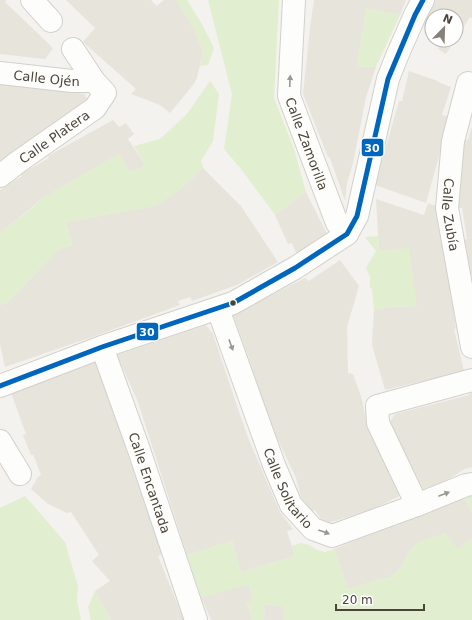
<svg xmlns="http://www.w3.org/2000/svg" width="472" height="620" viewBox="0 0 472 620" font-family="'DejaVu Sans',sans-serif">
  <rect width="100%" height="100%" fill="#f4f2ee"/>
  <g fill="#e7e4dc">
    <polygon points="0,0 7,0 5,1 6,3 53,48 45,59 0,54"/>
    <polygon points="66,0 151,0 157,6 164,0 176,0 195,31 203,52 197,78 193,85 170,113 160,105 131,94 136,89 83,42 95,28"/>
    <polygon points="314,0 406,0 400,15 366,9 357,66 376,67 366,97 353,163 347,183 345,201 330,158 328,157 303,94 310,28"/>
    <polygon points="436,0 472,0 472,18 470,17 456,39 456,16 432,16 432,32 422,24"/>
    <polygon points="443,40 455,40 446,54 438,49"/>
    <polygon points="409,71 438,81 438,82 451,87 442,115 450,117 426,203 375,185 399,101 402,101"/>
    <polygon points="0,84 86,94 85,96 89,101 0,167"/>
    <polygon points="113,120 119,127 126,123 134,134 128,139 146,166 130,172 119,154 36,202 37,203 0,233 0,190 22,176 21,174 49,158 48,156"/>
    <polygon points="472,127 472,275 469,275 463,240 467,239 462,208 456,208 460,139 468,140"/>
    <polygon points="203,168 241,206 278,262 237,285 192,301 190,297 178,301 180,305 95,336 5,367 0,344 0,305 7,303 59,249 72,245 66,222 105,215 178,191"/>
    <polygon points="306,192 328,236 296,253 292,243 288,244 275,215"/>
    <polygon points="376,199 424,215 428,203 438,207 442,242 444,242 456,328 454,329 464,371 385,390 372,345 374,310 391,307 417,306 391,250 379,251"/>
    <polygon points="340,260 359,286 347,327 348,373 353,374 361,396 366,419 384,451 400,492 398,497 370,510 325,524 321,519 315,510 310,513 304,500 302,501 296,478 270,423 250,361 233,315 305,278 309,281"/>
    <polygon points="206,325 213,334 238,409 249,440 280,512 293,529 287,531 295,556 247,570 247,572 241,573 232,541 187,555 138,402 117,355"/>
    <polygon points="95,362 110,401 126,447 125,447 162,554 158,556 179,608 185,620 111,620 95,591 110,581 92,561 99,555 71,512 67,513 48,504 31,489 38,477 41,475 35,459 33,455 31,455 23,435 26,434 11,393 56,376"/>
    <polygon points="472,393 472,467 465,469 425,493 390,422 395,414 469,395 469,394"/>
    <polygon points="462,495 472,512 472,538 458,549 411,548 403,564 395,573 389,577 348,589 334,549 364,537 408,521 435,509"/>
    <polygon points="249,584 252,602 247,603 252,620 211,620 201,597"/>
    <polygon points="265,604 282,606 284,620 264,620"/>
  </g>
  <g fill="#e1eecf">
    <polygon points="175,0 187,0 203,26 214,48 208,65 200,66 203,52 195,31"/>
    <polygon points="208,0 279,0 274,98 294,149 306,192 275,215 241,169 224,149 232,94"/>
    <polygon points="366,8 400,15 376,67 357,66"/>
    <polygon points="210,81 219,94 213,141 201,161 203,168 178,191 156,206 66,222 72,245 59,249 7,303 0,305 0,233 37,204 36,202 119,154 130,172 146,166 134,146 160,139 187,114"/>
    <polygon points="378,236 379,251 409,248 417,306 391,307 374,310 372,288 370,288 370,277 366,268 376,251 365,237"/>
    <polygon points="462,495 472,496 472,512"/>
    <polygon points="25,496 65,542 78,586 77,601 81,620 0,620 0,508"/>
    <polygon points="445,533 458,549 472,538 472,620 284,620 282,606 265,604 264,620 252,620 247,603 252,602 249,585 201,597 187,555 232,541 241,573 247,572 247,570 295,556 292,546 301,543 309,545 317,550 325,552 334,549 348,589 389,577 395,573 403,564 411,548 418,542"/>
    <polygon points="95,591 111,620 91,620 88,607"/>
  </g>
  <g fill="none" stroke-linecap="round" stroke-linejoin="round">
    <defs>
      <g id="minor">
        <polyline points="32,0 51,21"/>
        <path id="s1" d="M294,0L289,96L337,223L347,234"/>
        <path id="s2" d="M0,73L72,81H94"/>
        <path id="s3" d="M468,83L453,141L447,208L472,347"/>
        <path id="s4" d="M0,176L18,162L95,108L105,93L94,81L73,49"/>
        <path id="s5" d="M218,309L274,465L291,505L313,529L332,536L417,505L466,485L472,484"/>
        <path id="s6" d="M102,347L139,450L196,620"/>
        <polyline points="0,386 102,347 233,303 295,268 347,234 357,216 388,79 397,56 415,15 423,0"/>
        <polyline points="0,441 20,474"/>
        <polyline points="417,505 378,423 377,406 472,380"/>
      </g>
    </defs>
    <use href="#minor" stroke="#d2d0cb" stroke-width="24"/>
    <use href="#minor" stroke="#fdfdfc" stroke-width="22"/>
    <defs>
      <polyline id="bus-1" points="0,386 102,347 233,303 295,268 347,234 357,216 388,79 415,15 423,0"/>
    </defs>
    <use href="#bus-1" stroke="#fff" stroke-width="8"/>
    <use href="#bus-1" stroke="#0065bd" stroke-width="5"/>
  </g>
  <defs><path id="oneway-solid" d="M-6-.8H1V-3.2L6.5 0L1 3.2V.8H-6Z"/></defs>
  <g fill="#9b9791">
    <use href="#oneway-solid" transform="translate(290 81) rotate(-87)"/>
    <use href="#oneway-solid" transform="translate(231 345) rotate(70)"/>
    <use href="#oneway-solid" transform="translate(444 494) rotate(-21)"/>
    <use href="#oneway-solid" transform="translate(324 532) rotate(20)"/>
  </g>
  <circle fill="#4b4439" stroke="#fff" stroke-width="1.5" cx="233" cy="303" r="3.5"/>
  <g text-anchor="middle" stroke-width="3" stroke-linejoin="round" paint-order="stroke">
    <g font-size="13" fill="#4b4439" stroke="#fff">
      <text dy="5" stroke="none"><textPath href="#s2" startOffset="47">Calle Ojén</textPath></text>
      <text dy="5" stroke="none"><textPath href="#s4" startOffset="67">Calle Platera</textPath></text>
      <text dy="5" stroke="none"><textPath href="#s1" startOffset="147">Calle Zamorilla</textPath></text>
      <text dy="5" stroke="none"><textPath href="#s3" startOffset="134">Calle Zubía</textPath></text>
      <text dy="5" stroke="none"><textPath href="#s6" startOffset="144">Calle Encantada</textPath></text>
      <text dy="5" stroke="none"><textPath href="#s5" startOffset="193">Calle Solitario</textPath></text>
    </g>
  </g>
  <g stroke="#fff" stroke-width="1.5">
    <rect x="361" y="138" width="23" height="19" rx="4" fill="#0065bd"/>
    <rect x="136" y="322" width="23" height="19" rx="4" fill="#0065bd"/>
  </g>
  <g font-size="11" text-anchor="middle" font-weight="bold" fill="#fff">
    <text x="372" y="152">30</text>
    <text x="147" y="336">30</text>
  </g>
  <g transform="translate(444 28) rotate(23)"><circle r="19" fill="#ffffff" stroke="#b7b4b0"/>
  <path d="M0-3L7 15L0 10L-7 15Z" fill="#868178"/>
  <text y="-6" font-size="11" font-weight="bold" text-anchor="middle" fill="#4b4439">N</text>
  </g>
  <path d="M336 604v6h88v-6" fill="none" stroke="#4b4439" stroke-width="2"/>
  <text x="342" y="604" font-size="12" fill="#4b4439" stroke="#ffffff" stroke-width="3" paint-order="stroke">20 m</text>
</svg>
